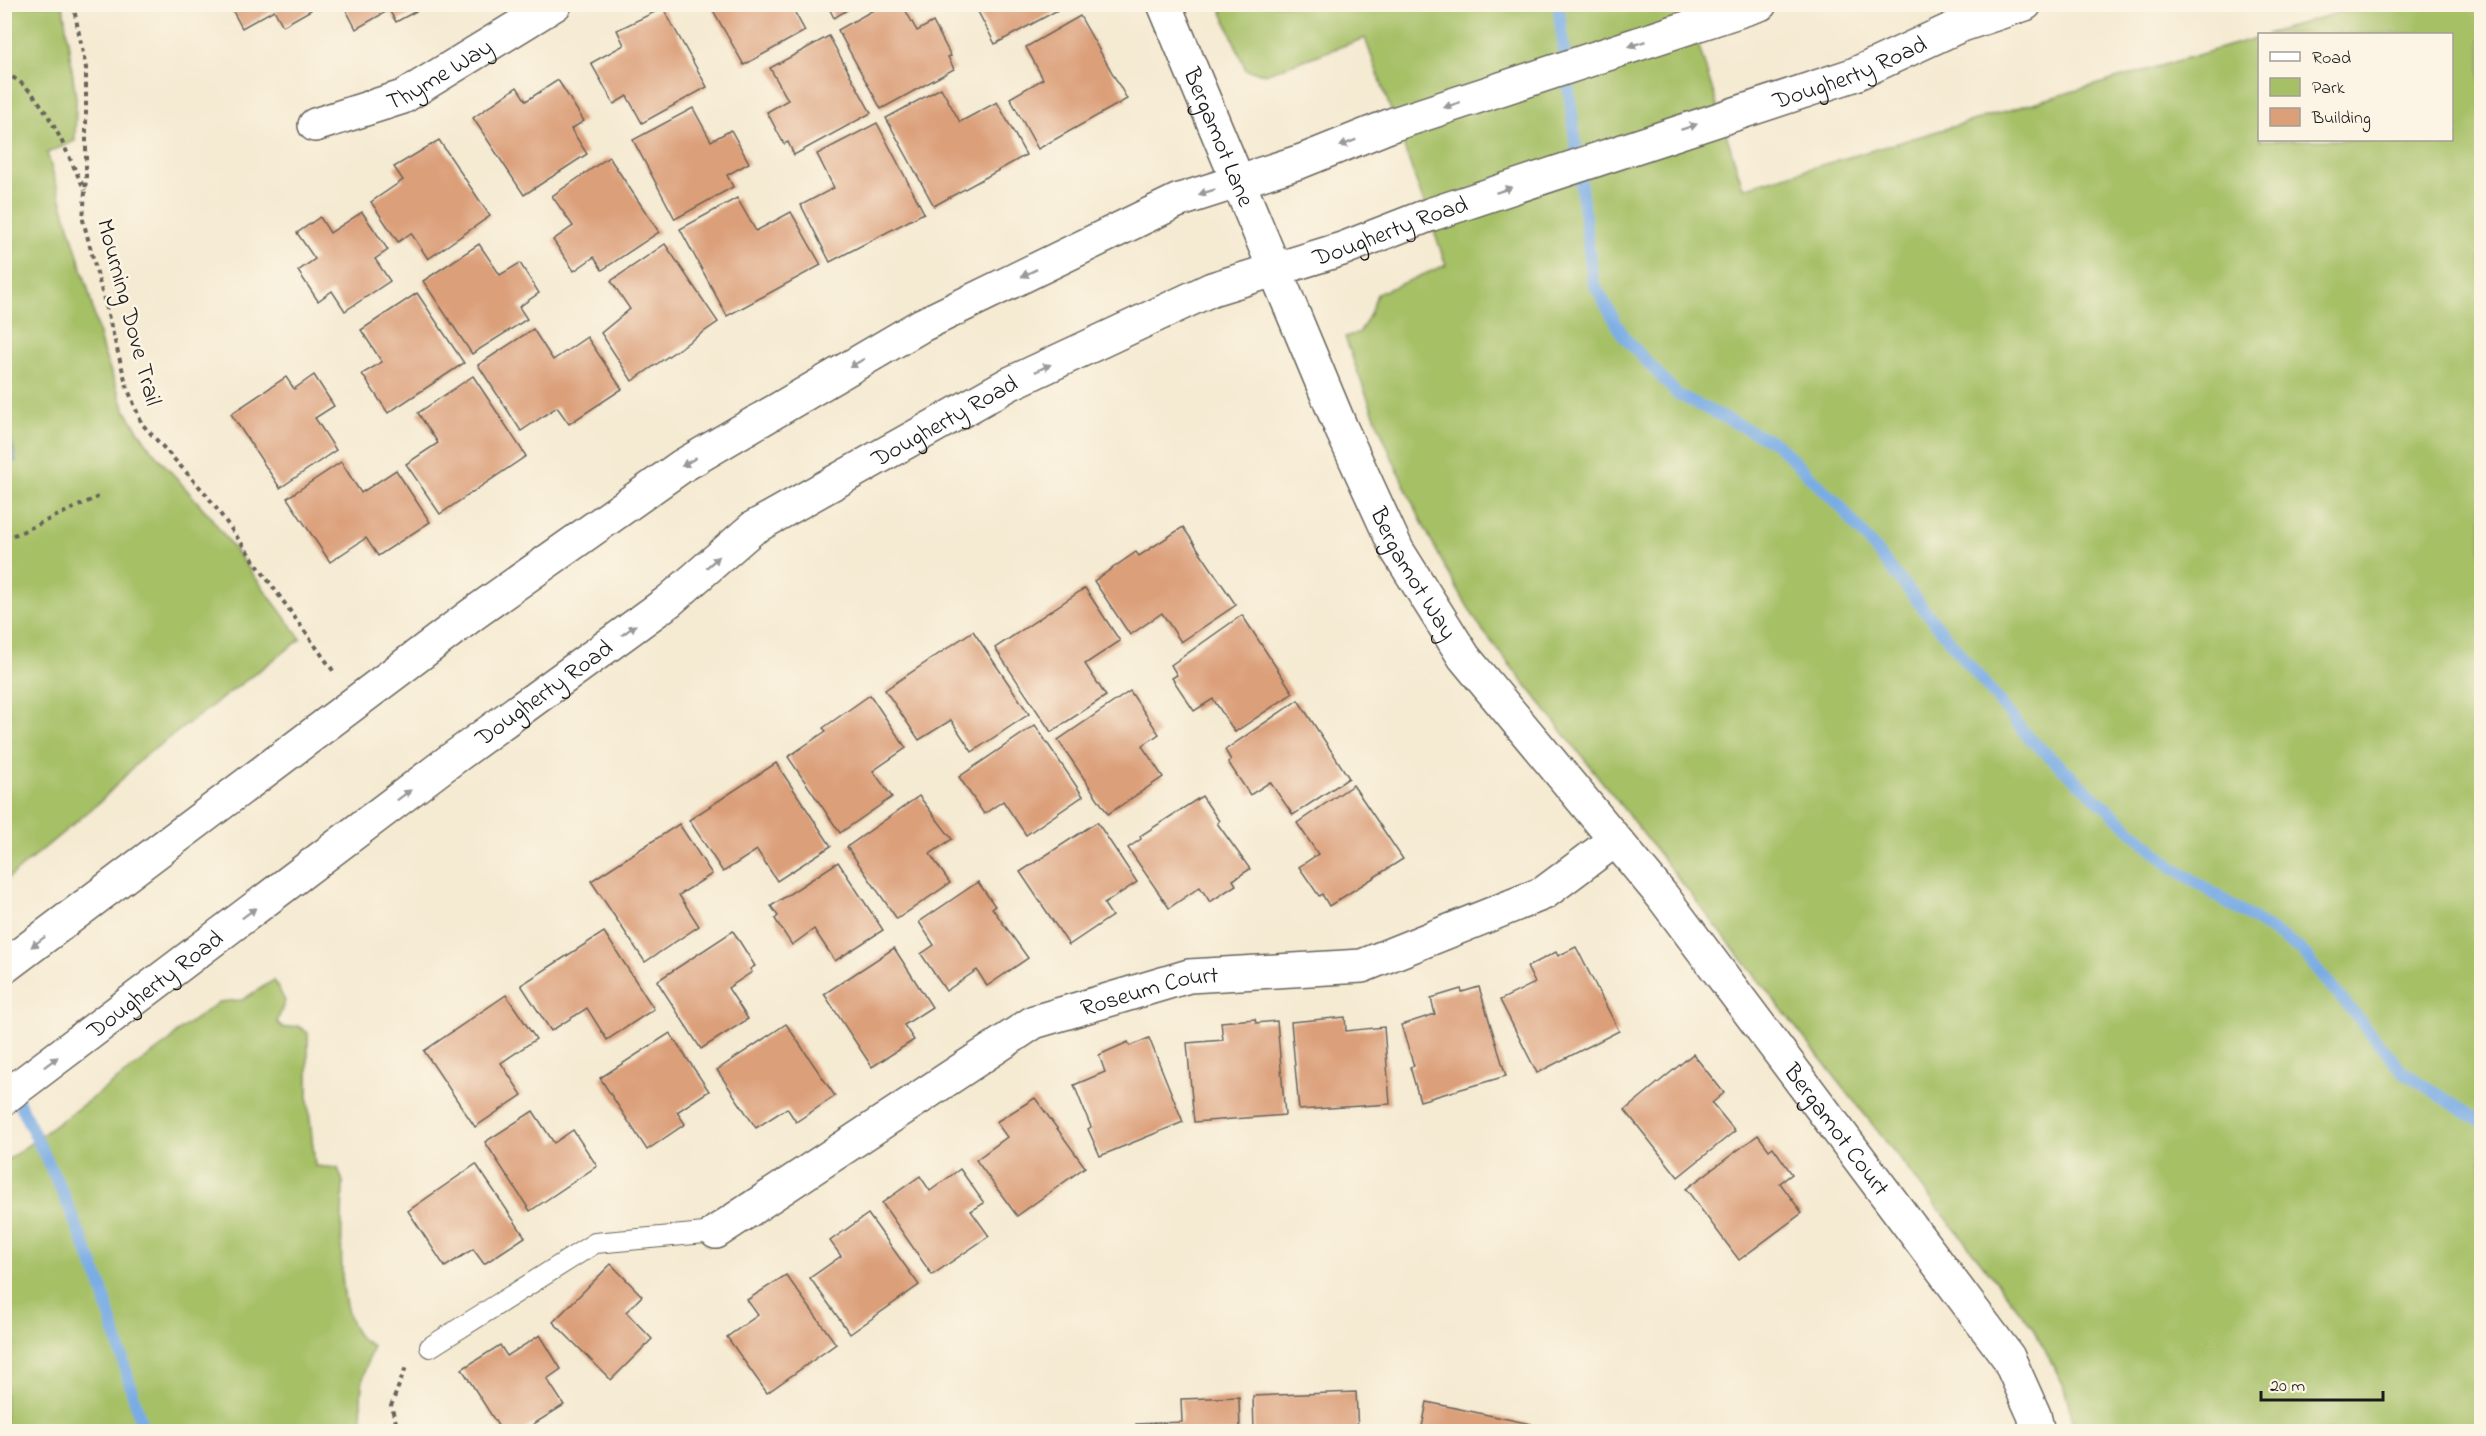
<svg xmlns="http://www.w3.org/2000/svg" width="2486" height="1436" viewBox="0 0 2486 1436" font-family="'Indie Flower',sans-serif">
  <rect width="100%" height="100%" fill="#fcf5e5"/>
  <filter id="ink" filterUnits="userSpaceOnUse"><feTurbulence type="fractalNoise" baseFrequency=".0167" numOctaves="2"/><feDisplacementMap in="SourceGraphic" scale="12" xChannelSelector="R" yChannelSelector="G"/><feConvolveMatrix kernelMatrix="1 2 1 2 8 2 1 2 1" color-interpolation-filters="sRGB"/></filter>
  <filter id="wash" filterUnits="userSpaceOnUse"><feTurbulence type="fractalNoise" baseFrequency=".008" numOctaves="4" result="noise"/><feDisplacementMap in="SourceGraphic" scale="24" xChannelSelector="R" yChannelSelector="G"/><feGaussianBlur stdDeviation="1.35" result="paint"/><feColorMatrix in="noise" values="0 0 0 0 0 0 0 0 0 0 0 0 0 0 0 0 0 1.4 0 .05"/><feComposite in="paint" operator="in"/></filter>
  <g filter="url(#wash)">
    <rect width="100%" height="100%" fill="#f5ead2"/>
    <g fill="#a6c066" stroke="#616e41" stroke-width="1.5">
      <polygon points="5,5 63,5 76,98 75,141 47,153 88,289 103,351 125,410 149,447 209,515 301,639 141,759 101,801 5,881"/>
      <path d="M1219,5H1686L1743,188L2259,37L2260,140H2452V34H2266L2364,5H2481V1431H2076L2063,1384L2033,1328L1480,627C1423,536 1380,437 1345,337L1360,332L1370,314L1377,294L1446,265L1365,38L1265,74L1246,70Z"/>
      <path d="M274,980L285,1001L277,1022L284,1028L298,1026L308,1033V1100L315,1166L338,1168L343,1182C343,1224 334,1301 358,1335C361,1340 368,1343 373,1346C361,1377 358,1399 364,1431H5V1162L171,1040L177,1032L219,1002L242,1000Z"/>
    </g>
    <polygon fill="#79ace5" stroke="#4a6480" stroke-width="1.5" points="4,389 5,412 16,461 7,464 4,462"/>
    <g fill="none" stroke-linecap="round" stroke-linejoin="round">
      <g stroke="#79ace5" stroke-width="12">
        <polyline points="1558,4 1593,282 1624,337 1677,394 1777,444 1840,506 2028,737 2171,866 2300,949 2402,1071 2482,1123"/>
        <polyline points="4,1072 62,1191 100,1282 144,1432"/>
      </g>
    </g>
    <g id="blocks">
      <g fill="#db9f79">
        <polygon points="229,4 308,4 311,10 283,26 274,10 242,28"/>
        <polygon points="343,4 429,4 396,22 389,10 356,29"/>
        <polygon points="827,4 857,4 834,18"/>
        <polygon points="884,4 902,4 917,31 933,22 951,56 948,57 954,69 881,109 838,30"/>
        <polygon points="974,4 1069,4 995,44"/>
        <polygon points="710,5 796,5 792,7 805,31 744,65"/>
        <polygon points="663,8 707,87 642,123 627,96 614,104 591,63 624,45 617,30"/>
        <polygon points="1080,16 1127,99 1038,149 1010,98 1043,79 1026,47"/>
        <polygon points="829,36 871,113 794,155 788,142 784,144 767,112 788,100 770,68"/>
        <polygon points="558,80 584,121 571,129 587,154 524,195 473,118 517,87 526,101"/>
        <polygon points="941,88 960,122 997,102 1026,155 934,206 886,118"/>
        <polygon points="693,108 711,141 731,130 749,163 727,175 733,187 675,219 633,140"/>
        <polygon points="877,123 924,213 830,262 801,205 834,188 817,154"/>
        <polygon points="439,140 490,216 428,259 411,233 398,242 371,202 403,180 394,167"/>
        <polygon points="609,157 659,232 602,270 594,257 574,271 553,240 573,226 552,196"/>
        <polygon points="737,198 756,231 791,212 821,265 727,316 680,229"/>
        <polygon points="362,212 388,250 375,259 390,281 345,311 332,291 318,301 298,271 315,259 297,233 320,217 330,233"/>
        <polygon points="479,244 500,275 520,263 539,293 519,307 527,319 472,354 423,281"/>
        <polygon points="665,244 718,322 632,381 601,333 630,309 611,281"/>
        <polygon points="417,293 464,363 388,413 362,374 382,362 361,330"/>
        <polygon points="533,329 553,360 587,337 622,389 569,424 557,407 521,431 478,365"/>
        <polygon points="314,375 334,406 315,418 336,450 280,488 231,414 286,377 294,389"/>
        <polygon points="473,376 526,456 440,514 406,464 438,443 418,413"/>
        <polygon points="341,462 361,493 396,470 430,522 378,556 366,538 330,562 287,498"/>
        <polygon points="1183,527 1236,605 1181,642 1162,613 1130,635 1094,581 1136,552 1139,556"/>
        <polygon points="1085,588 1120,641 1085,664 1106,696 1051,732 995,648"/>
        <polygon points="1242,615 1293,693 1235,732 1213,699 1194,711 1172,678 1177,675 1171,665"/>
        <polygon points="973,631 1029,714 972,752 951,720 919,740 885,690"/>
        <polygon points="1130,691 1159,734 1142,746 1163,777 1108,814 1058,740"/>
        <polygon points="870,695 906,748 873,771 892,797 840,833 788,757 826,731 823,728"/>
        <polygon points="1298,700 1349,778 1293,815 1270,782 1250,795 1228,762 1231,760 1225,750"/>
        <polygon points="1035,725 1083,796 1026,835 1003,801 984,814 959,777"/>
        <polygon points="776,763 831,846 777,881 757,850 723,872 689,820"/>
        <polygon points="1353,785 1403,859 1329,906 1322,894 1319,896 1299,867 1318,854 1297,823"/>
        <polygon points="919,796 952,839 930,854 950,883 897,919 847,847"/>
        <polygon points="1202,796 1219,821 1217,823 1250,869 1233,880 1236,885 1210,902 1200,887 1169,908 1128,848 1141,839 1140,836"/>
        <polygon points="1097,822 1137,882 1104,904 1112,916 1069,945 1020,872"/>
        <polygon points="679,824 712,874 679,895 699,926 645,962 591,881"/>
        <polygon points="838,862 883,930 835,961 814,929 792,945 775,919 778,916 771,906"/>
        <polygon points="978,882 995,906 992,908 1028,958 987,986 977,970 946,991 921,954 934,945 919,922"/>
        <polygon points="733,931 755,966 750,969 752,972 728,988 748,1019 701,1049 657,981"/>
        <polygon points="604,932 654,1009 607,1040 587,1008 551,1031 521,985"/>
        <polygon points="1576,947 1619,1031 1537,1073 1500,1000 1535,983 1527,967 1556,952 1558,956"/>
        <polygon points="894,948 932,1007 904,1025 914,1040 872,1067 824,994"/>
        <polygon points="1479,987 1506,1076 1420,1101 1410,1067 1414,1066 1401,1025 1435,1014 1431,998 1461,989 1462,992"/>
        <polygon points="506,995 536,1039 501,1063 522,1095 475,1127 424,1051"/>
        <polygon points="1345,1017 1346,1031 1384,1027 1390,1104 1299,1110 1291,1022"/>
        <polygon points="1255,1019 1256,1023 1277,1021 1285,1115 1194,1122 1187,1043 1223,1040 1221,1022"/>
        <polygon points="786,1024 835,1096 796,1122 787,1108 756,1128 717,1070"/>
        <polygon points="670,1033 709,1091 677,1112 685,1124 647,1150 600,1078"/>
        <polygon points="1149,1038 1183,1122 1100,1156 1088,1129 1091,1127 1074,1085 1105,1072 1099,1055 1128,1042 1130,1046"/>
        <polygon points="1693,1054 1724,1093 1712,1103 1735,1131 1678,1177 1625,1110"/>
        <polygon points="1035,1098 1085,1167 1017,1216 976,1160 1007,1137 996,1122"/>
        <polygon points="533,1111 554,1143 573,1130 597,1166 530,1211 485,1142"/>
        <polygon points="1758,1135 1769,1150 1773,1147 1792,1174 1780,1183 1802,1213 1739,1260 1686,1189"/>
        <polygon points="476,1164 525,1237 484,1264 473,1249 445,1267 408,1211"/>
        <polygon points="960,1169 984,1203 971,1211 989,1236 932,1275 882,1203 920,1176 930,1191"/>
        <polygon points="868,1214 919,1285 850,1334 810,1278 841,1256 830,1241"/>
        <polygon points="611,1264 642,1296 626,1312 652,1339 611,1380 553,1322"/>
        <polygon points="786,1275 836,1344 767,1393 727,1337 758,1315 747,1300"/>
        <polygon points="540,1335 561,1369 547,1379 564,1405 521,1432 502,1432 462,1369 500,1345 507,1356"/>
        <polygon points="1356,1392 1358,1432 1254,1432 1253,1396"/>
        <polygon points="1239,1397 1240,1432 1136,1432 1136,1424 1182,1422 1181,1399"/>
        <polygon points="1427,1402 1531,1424 1530,1432 1421,1432"/>
      </g>
    </g>
  </g>
  <g filter="url(#ink)">
    <use href="#blocks" fill-opacity="0" stroke="#68645c" stroke-width="1.5"/>
    <g fill="none" stroke-linecap="round" stroke-linejoin="round">
      <defs>
        <polyline id="service" points="430,1347 595,1243 716,1232"/>
        <g id="minor">
          <path id="s1" d="M1164,4L1341,428L1397,550L1464,657L1663,897L2008,1357L2034,1415L2038,1432"/>
          <path id="s2" d="M315,125L403,97L555,4"/>
          <path id="s3" d="M716,1232L1034,1022L1189,976L1362,966L1544,893L1615,840"/>
        </g>
        <g id="secondary">
          <polyline points="4,967 473,614 682,466 922,325 1177,201 1302,161 1394,124 1760,4"/>
          <path id="s4" d="M4,1098L448,762L669,601L753,528L1009,384L1212,289L1342,249L1429,215L1853,75L1959,26L2025,4"/>
        </g>
      </defs>
      <use href="#service" stroke="#68645c" stroke-width="22"/>
      <use href="#minor" stroke="#68645c" stroke-width="36"/>
      <use href="#secondary" stroke="#68645c" stroke-width="36"/>
      <g stroke="#68645c" stroke-width="4" stroke-dasharray="4.5 4.5" stroke-linecap="butt">
        <polyline points="73,4 86,68 86,177 83,220 127,387 142,424 206,494 334,672"/>
        <path d="M4,74C43,85 67,156 85,190"/>
        <polyline points="4,537 17,534 98,497"/>
        <polyline points="399,1432 391,1406 406,1367"/>
      </g>
      <use href="#service" stroke="#fff" stroke-width="20"/>
      <use href="#minor" stroke="#fff" stroke-width="33"/>
      <use href="#secondary" stroke="#fff" stroke-width="33"/>
    </g>
    <defs><path id="oneway-solid" d="M-6-.8H1V-3.2L6.5 0L1 3.2V.8H-6Z" transform="scale(1.5)"/></defs>
    <g fill="#999">
      <use href="#oneway-solid" transform="translate(1637 44) rotate(162)"/>
      <use href="#oneway-solid" transform="translate(1452 105) rotate(162)"/>
      <use href="#oneway-solid" transform="translate(1689 127) rotate(-19)"/>
      <use href="#oneway-solid" transform="translate(1348 143) rotate(158)"/>
      <use href="#oneway-solid" transform="translate(1504 190) rotate(-19)"/>
      <use href="#oneway-solid" transform="translate(1207 192) rotate(163)"/>
      <use href="#oneway-solid" transform="translate(1029 273) rotate(154)"/>
      <use href="#oneway-solid" transform="translate(857 363) rotate(150)"/>
      <use href="#oneway-solid" transform="translate(1043 368) rotate(-25)"/>
      <use href="#oneway-solid" transform="translate(689 462) rotate(149)"/>
      <use href="#oneway-solid" transform="translate(713 562) rotate(-41)"/>
      <use href="#oneway-solid" transform="translate(629 630) rotate(-36)"/>
      <use href="#oneway-solid" transform="translate(404 795) rotate(-37)"/>
      <use href="#oneway-solid" transform="translate(249 913) rotate(-37)"/>
      <use href="#oneway-solid" transform="translate(38 942) rotate(143)"/>
      <use href="#oneway-solid" transform="translate(51 1062) rotate(-37)"/>
    </g>
  </g>
  <g text-anchor="middle" stroke-width="5" stroke-linejoin="round" paint-order="stroke">
    <g font-size="24" fill="#1c1c1c" stroke="#fcf5e5">
      <text dy="8" stroke="none"><textPath href="#s4" startOffset="2133">Dougherty Road</textPath></text>
      <text dy="8" stroke="none"><textPath href="#s2" startOffset="135">Thyme Way</textPath></text>
      <text dy="8" stroke="none"><textPath href="#s1" startOffset="144">Bergamot Lane</textPath></text>
      <text dy="8" stroke="none"><textPath href="#s4" startOffset="1647">Dougherty Road</textPath></text>
      <text transform="translate(130 312) rotate(75)" y="8">Mourning Dove Trail</text>
      <text dy="8" stroke="none"><textPath href="#s4" startOffset="1161">Dougherty Road</textPath></text>
      <text dy="8" stroke="none"><textPath href="#s1" startOffset="622">Bergamot Way</textPath></text>
      <text dy="8" stroke="none"><textPath href="#s4" startOffset="675">Dougherty Road</textPath></text>
      <text dy="8" stroke="none"><textPath href="#s4" startOffset="189">Dougherty Road</textPath></text>
      <text dy="8" stroke="none"><textPath href="#s3" startOffset="501">Roseum Court</textPath></text>
      <text dy="8" stroke="none"><textPath href="#s1" startOffset="1322">Bergamot Court</textPath></text>
    </g>
  </g>
  <rect width="2486" height="1436" fill="none" stroke="#fcf5e5" stroke-width="24"/>
  <rect x="2258" y="33" width="195" height="108" fill="#fcf5e5" stroke="#a29e95" stroke-width="1.5"/>
  <rect x="2270" y="52" width="30" height="9" fill="#ffffff" stroke="#a29e95" stroke-width="1.5"/>
  <text x="2312" y="63" font-size="18" fill="#1c1c1c">Road</text>
  <rect x="2270" y="78" width="30" height="18" fill="#a6c066" stroke="#a29e95" stroke-width="1.5"/>
  <text x="2312" y="93" font-size="18" fill="#1c1c1c">Park</text>
  <rect x="2270" y="108" width="30" height="18" fill="#db9f79" stroke="#a29e95" stroke-width="1.5"/>
  <text x="2312" y="123" font-size="18" fill="#1c1c1c">Building</text>
  <path d="M2261 1391v9h122v-9" fill="none" stroke="#1c1c1c" stroke-width="3"/>
  <text x="2270" y="1391" font-size="18" fill="#1c1c1c" stroke="#fcf5e5" stroke-width="4.5" paint-order="stroke">20 m</text>
</svg>
